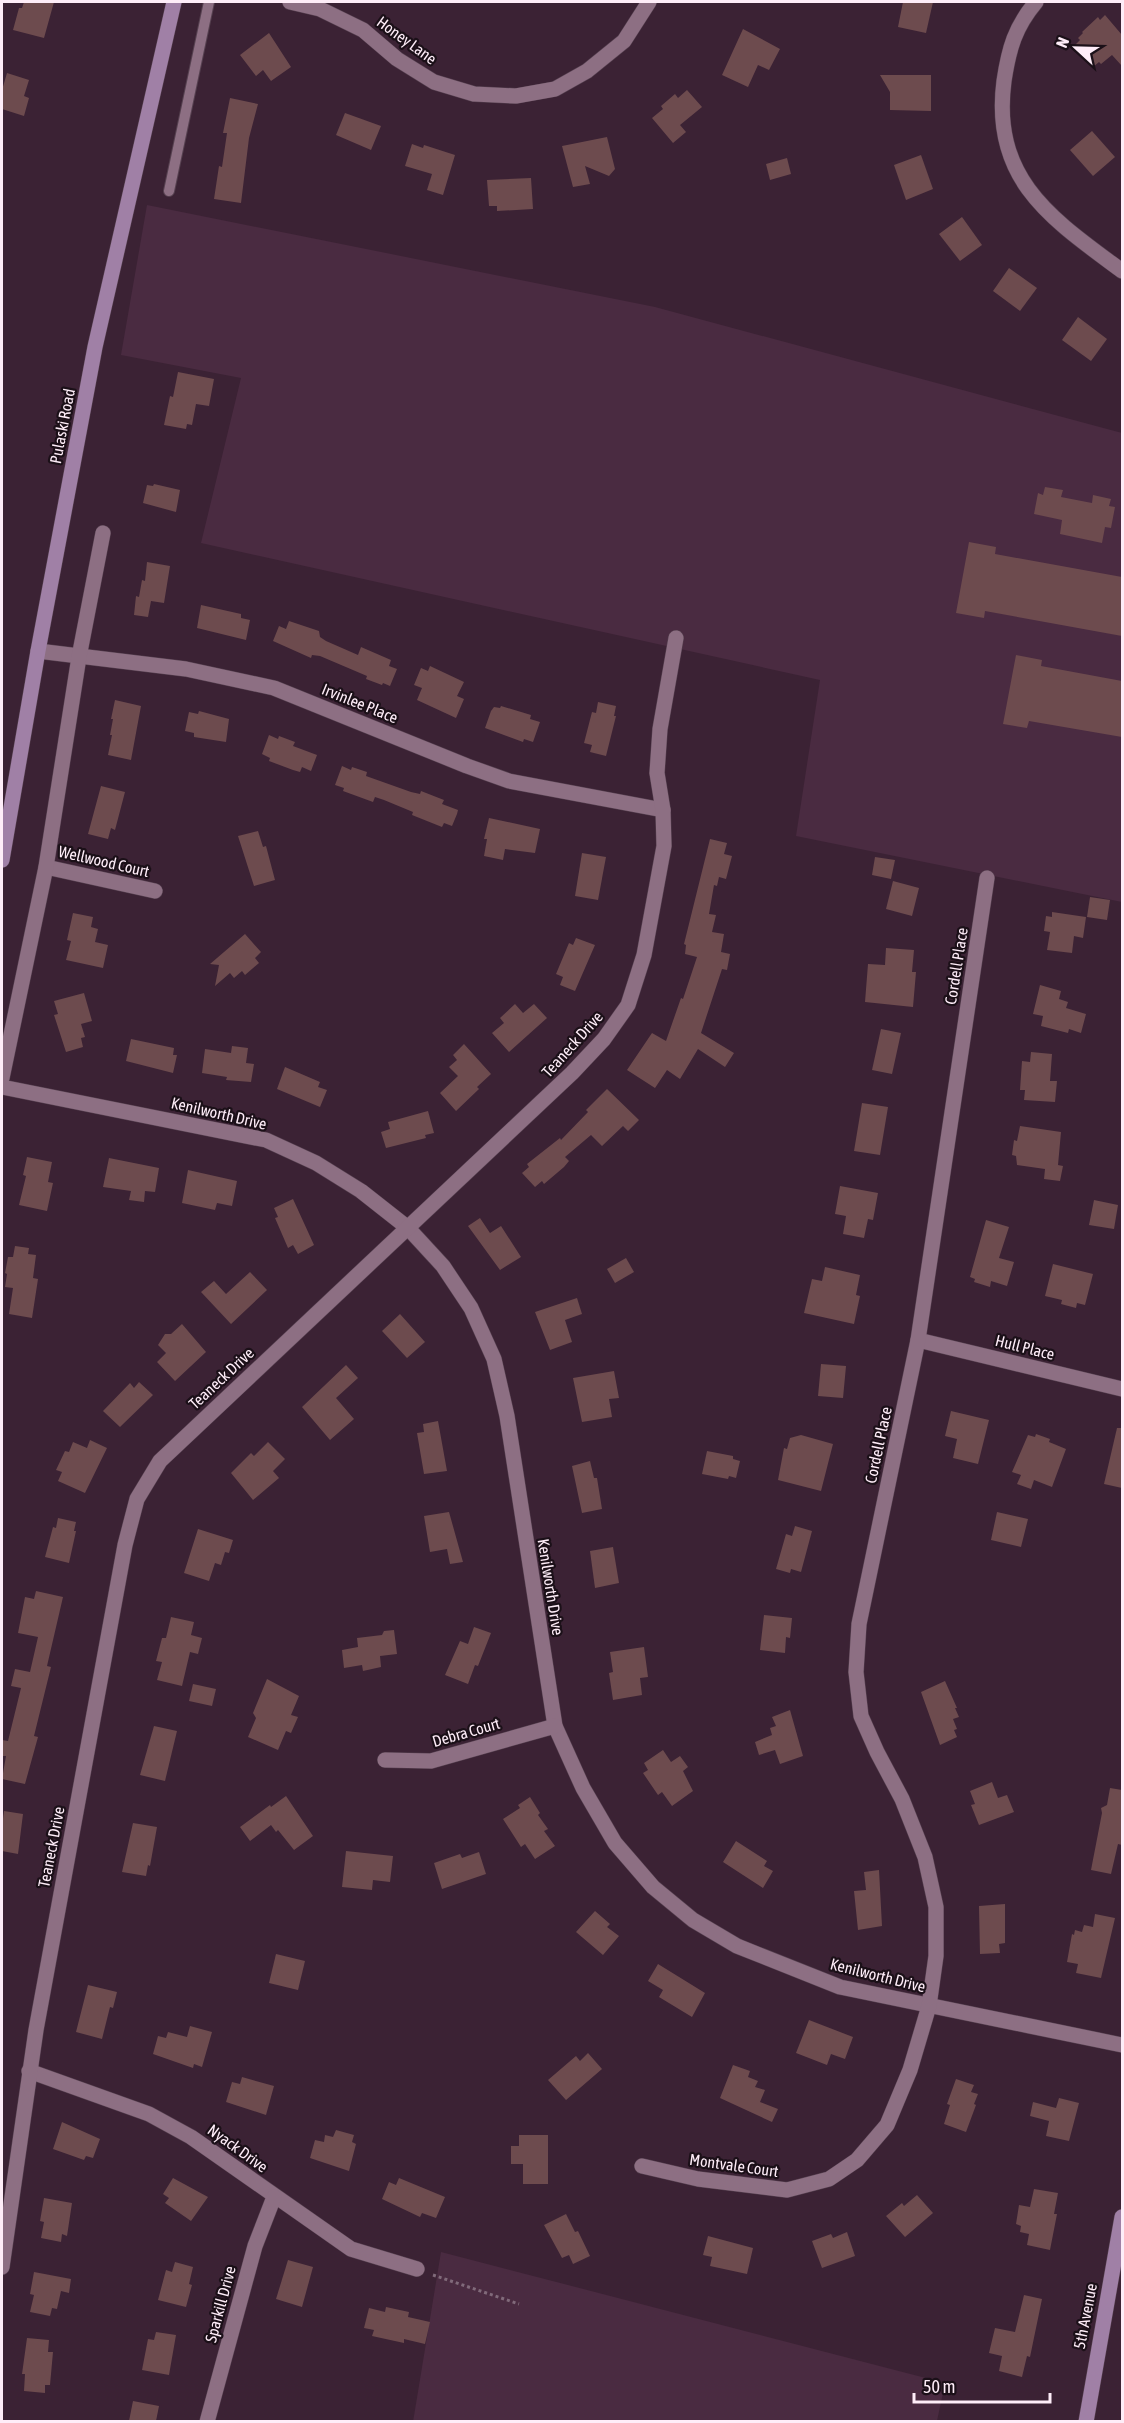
<svg xmlns="http://www.w3.org/2000/svg" width="1124" height="2423" viewBox="0 0 1124 2423" font-family="'Asap Condensed',sans-serif">
  <rect width="100%" height="100%" fill="#3b2234"/>
  <g fill="#4a2b41">
    <polygon points="147,205 655,307 1122,433 1122,902 796,836 820,680 201,543 241,378 121,355"/>
    <polygon points="441,2252 945,2383 937,2421 413,2422"/>
  </g>
  <g fill="#6d4b4e">
    <polygon points="24,2 54,2 44,38 13,30 19,8 22,8"/>
    <polygon points="903,2 933,2 926,33 898,27"/>
    <polygon points="1105,15 1122,35 1122,66 1112,55 1101,64 1099,62 1093,67 1074,46 1080,40 1078,38 1083,33 1082,32 1098,17 1100,20"/>
    <polygon points="743,29 780,49 769,70 758,65 748,87 722,75"/>
    <polygon points="269,33 291,67 271,81 263,70 256,76 240,55"/>
    <polygon points="7,73 29,80 24,96 29,98 24,116 2,109 2,90"/>
    <polygon points="880,75 931,75 931,111 890,110 890,92"/>
    <polygon points="687,90 702,107 680,125 686,132 673,143 652,118 663,109 661,106 675,94 678,98"/>
    <polygon points="230,98 258,104 249,138 241,203 214,199 219,166 222,167 227,133 223,133"/>
    <polygon points="345,113 381,126 371,150 336,135"/>
    <polygon points="1092,131 1115,157 1093,176 1070,150"/>
    <polygon points="607,137 615,169 609,176 585,166 590,184 573,187 562,146"/>
    <polygon points="412,144 423,148 424,145 455,155 443,195 427,190 432,174 405,166"/>
    <polygon points="921,155 933,189 906,200 894,165"/>
    <polygon points="787,158 791,174 770,180 766,164"/>
    <polygon points="531,178 533,209 497,211 497,206 489,206 487,180"/>
    <polygon points="962,217 982,245 960,261 939,234"/>
    <polygon points="1009,268 1037,288 1020,311 993,291"/>
    <polygon points="1078,317 1107,339 1091,361 1062,340"/>
    <polygon points="178,372 214,379 209,406 196,404 192,425 187,424 186,429 164,425 170,396 173,397"/>
    <polygon points="154,484 180,490 176,512 143,503 147,485 153,486"/>
    <polygon points="1045,487 1063,490 1061,497 1092,503 1093,495 1111,499 1109,506 1115,507 1111,528 1105,527 1102,543 1060,534 1062,520 1034,514 1038,493 1043,495"/>
    <polygon points="969,542 996,547 995,554 1122,577 1122,636 985,611 984,618 956,613"/>
    <polygon points="147,562 170,566 164,603 151,601 148,617 134,615 136,596 139,597 142,580 145,581"/>
    <polygon points="201,605 241,614 241,618 250,620 246,640 197,628"/>
    <polygon points="289,621 319,631 320,637 326,641 358,655 361,647 391,660 389,666 397,669 390,686 383,683 382,685 366,679 367,676 320,656 312,655 311,658 273,641 279,626 286,629"/>
    <polygon points="1016,655 1042,660 1041,666 1122,681 1122,737 1029,721 1027,728 1003,724"/>
    <polygon points="430,666 464,682 457,696 464,699 456,718 417,700 422,688 414,685 421,668 428,671"/>
    <polygon points="115,700 141,706 131,760 108,755 112,735 110,735 113,719 111,719"/>
    <polygon points="598,702 616,706 614,716 616,716 606,756 590,752 592,745 584,743 592,712 596,713"/>
    <polygon points="501,706 531,715 530,719 540,722 533,742 524,739 523,742 485,728 491,711 494,707 500,708"/>
    <polygon points="199,711 229,719 226,742 194,737 194,733 185,731 189,712 198,714"/>
    <polygon points="269,735 278,739 279,736 295,742 293,746 317,755 311,771 302,767 300,772 293,770 269,761 270,758 262,754"/>
    <polygon points="342,766 351,770 352,767 367,772 366,776 411,792 420,794 421,791 444,800 442,804 458,810 457,814 452,826 444,823 442,827 412,815 413,812 384,800 375,797 373,802 343,791 344,788 335,785"/>
    <polygon points="101,786 125,792 115,830 111,828 108,839 88,834"/>
    <polygon points="489,818 540,829 535,853 505,849 503,860 484,856 487,839 484,839"/>
    <polygon points="258,831 263,847 266,846 275,880 254,886 238,836"/>
    <polygon points="710,839 727,843 724,854 732,856 726,879 719,877 717,886 714,885 709,914 716,915 712,932 724,934 721,952 730,954 727,970 722,969 701,1033 734,1053 725,1067 698,1049 680,1079 667,1070 655,1088 627,1070 652,1033 666,1041 681,998 683,999 697,957 685,954 686,945 684,944"/>
    <polygon points="582,853 606,857 598,900 575,896"/>
    <polygon points="875,857 895,860 891,879 872,875"/>
    <polygon points="893,881 919,888 912,916 886,909"/>
    <polygon points="1090,897 1110,900 1107,920 1087,917"/>
    <polygon points="1052,912 1086,917 1083,938 1074,936 1072,953 1047,950 1050,932 1044,931 1046,916 1052,917"/>
    <polygon points="73,913 93,917 91,927 98,929 95,942 108,945 103,968 66,960 71,941 67,940"/>
    <polygon points="245,934 261,952 255,958 259,963 245,975 242,971 234,978 230,973 215,986 219,965 210,964"/>
    <polygon points="576,938 595,945 575,991 560,985 563,977 556,974 569,943 573,945"/>
    <polygon points="886,948 914,950 912,972 916,972 913,1007 865,1002 868,964 885,965"/>
    <polygon points="1040,985 1061,991 1059,999 1068,1002 1066,1008 1086,1014 1081,1033 1069,1029 1068,1033 1041,1026 1043,1016 1033,1014"/>
    <polygon points="84,993 92,1021 81,1024 85,1037 81,1038 83,1047 66,1052 54,1015 58,1014 54,1001"/>
    <polygon points="515,1004 523,1013 534,1004 547,1018 509,1052 492,1033 504,1023 500,1018"/>
    <polygon points="881,1029 901,1033 892,1074 872,1070"/>
    <polygon points="131,1039 174,1048 173,1055 177,1055 173,1073 126,1061"/>
    <polygon points="464,1044 491,1074 477,1087 479,1089 456,1111 440,1093 458,1076 449,1067 457,1060 453,1055"/>
    <polygon points="232,1046 248,1048 246,1063 254,1064 251,1082 226,1080 227,1077 202,1073 205,1049 231,1053"/>
    <polygon points="1031,1052 1052,1054 1050,1081 1057,1081 1055,1102 1024,1100 1025,1090 1020,1090 1022,1061 1030,1062"/>
    <polygon points="285,1067 320,1082 318,1087 327,1090 320,1107 277,1089"/>
    <polygon points="607,1089 639,1120 628,1131 623,1126 602,1146 591,1135 565,1157 569,1161 564,1167 544,1184 542,1181 535,1187 522,1173 529,1167 527,1164 560,1138 561,1140 588,1112 586,1110"/>
    <polygon points="862,1103 888,1107 880,1155 854,1151"/>
    <polygon points="428,1111 434,1133 425,1135 426,1138 386,1148 381,1132 390,1129 388,1122"/>
    <polygon points="1020,1126 1061,1132 1058,1165 1063,1166 1060,1181 1044,1179 1045,1169 1017,1165 1016,1156 1012,1155 1014,1140 1017,1141"/>
    <polygon points="27,1157 52,1162 48,1182 53,1183 47,1211 19,1205 26,1176 23,1175"/>
    <polygon points="109,1158 159,1168 155,1192 145,1191 144,1202 129,1200 131,1191 103,1187"/>
    <polygon points="188,1170 237,1181 232,1206 217,1203 215,1210 182,1203"/>
    <polygon points="840,1186 878,1193 873,1220 868,1219 864,1238 843,1234 846,1216 835,1214"/>
    <polygon points="293,1199 314,1245 298,1254 293,1245 288,1248 275,1218 278,1217 274,1208"/>
    <polygon points="1094,1200 1118,1205 1114,1229 1089,1225"/>
    <polygon points="480,1218 490,1233 501,1226 521,1257 500,1270 468,1226"/>
    <polygon points="986,1220 1009,1227 999,1258 1014,1262 1007,1286 991,1281 990,1287 974,1282 975,1279 970,1277"/>
    <polygon points="15,1246 29,1248 28,1254 36,1255 33,1278 38,1279 32,1318 9,1314 13,1288 5,1287 7,1274 5,1273 8,1257 13,1257"/>
    <polygon points="626,1258 634,1272 615,1283 607,1269"/>
    <polygon points="1053,1264 1093,1274 1085,1305 1077,1303 1076,1308 1061,1304 1062,1300 1045,1296"/>
    <polygon points="825,1267 860,1275 856,1295 860,1296 854,1324 804,1313 812,1279 822,1281"/>
    <polygon points="250,1272 267,1290 231,1324 201,1292 214,1281 226,1294"/>
    <polygon points="577,1298 582,1314 565,1320 572,1342 550,1350 535,1312"/>
    <polygon points="400,1314 425,1342 407,1358 382,1331"/>
    <polygon points="182,1324 206,1352 175,1381 157,1362 166,1353 158,1345 165,1334 171,1334"/>
    <polygon points="821,1364 846,1366 843,1398 818,1396"/>
    <polygon points="346,1365 358,1378 336,1398 354,1419 330,1440 302,1407"/>
    <polygon points="614,1371 619,1398 609,1399 612,1417 582,1422 573,1378"/>
    <polygon points="139,1382 153,1395 120,1427 103,1411 130,1383 134,1388"/>
    <polygon points="951,1411 989,1420 978,1464 953,1458 957,1439 945,1436"/>
    <polygon points="438,1421 447,1471 424,1474 417,1433 424,1432 423,1424"/>
    <polygon points="1117,1428 1122,1428 1122,1488 1104,1484"/>
    <polygon points="1036,1434 1050,1439 1049,1442 1066,1449 1052,1487 1034,1480 1031,1489 1017,1484 1021,1475 1012,1472 1028,1435 1035,1437"/>
    <polygon points="801,1435 833,1444 821,1491 778,1480 784,1448 787,1449 790,1438"/>
    <polygon points="90,1440 107,1448 85,1493 58,1481 62,1472 56,1470 65,1451 69,1452 73,1442 87,1448"/>
    <polygon points="268,1442 285,1459 273,1471 279,1478 253,1500 231,1473 251,1453 254,1456"/>
    <polygon points="707,1451 733,1456 733,1459 740,1461 736,1478 729,1476 728,1479 702,1474"/>
    <polygon points="590,1461 594,1478 597,1478 602,1509 582,1513 572,1466"/>
    <polygon points="449,1512 463,1562 450,1564 447,1549 430,1552 424,1516"/>
    <polygon points="997,1512 1028,1519 1021,1547 991,1540"/>
    <polygon points="58,1518 76,1522 74,1531 76,1531 69,1563 45,1557 53,1527 56,1528"/>
    <polygon points="795,1526 812,1531 801,1572 791,1569 790,1573 776,1569 786,1534 792,1536"/>
    <polygon points="198,1529 233,1540 229,1553 225,1552 221,1565 215,1563 209,1581 184,1573"/>
    <polygon points="613,1547 619,1583 595,1588 590,1551"/>
    <polygon points="36,1591 63,1597 47,1666 51,1667 34,1736 38,1737 25,1784 2,1779 6,1756 2,1756 2,1740 8,1741 21,1688 11,1686 15,1669 30,1672 38,1637 18,1633 25,1597 34,1599"/>
    <polygon points="764,1615 792,1618 790,1638 786,1637 785,1653 760,1650"/>
    <polygon points="171,1617 194,1622 191,1635 202,1638 198,1654 190,1652 182,1686 157,1680 162,1662 156,1661 162,1638 166,1638"/>
    <polygon points="474,1627 491,1633 478,1666 475,1665 468,1684 445,1675 460,1641 468,1644"/>
    <polygon points="394,1630 397,1654 380,1656 381,1667 363,1671 362,1665 344,1668 342,1650 358,1647 357,1638 382,1635 384,1631"/>
    <polygon points="644,1647 648,1677 640,1678 642,1695 613,1700 609,1673 613,1672 610,1652"/>
    <polygon points="267,1679 299,1696 291,1715 298,1717 291,1733 286,1731 278,1750 248,1737 256,1718 253,1713"/>
    <polygon points="945,1681 957,1708 955,1708 959,1717 953,1719 957,1729 954,1730 957,1737 940,1745 921,1692"/>
    <polygon points="193,1684 216,1689 212,1706 189,1701"/>
    <polygon points="790,1710 803,1756 780,1764 775,1750 759,1755 755,1742 772,1735 770,1728 776,1726 772,1717"/>
    <polygon points="154,1726 177,1731 165,1781 140,1775"/>
    <polygon points="663,1750 671,1762 680,1756 688,1767 683,1771 693,1791 672,1806 662,1792 658,1795 643,1773 648,1770 644,1763"/>
    <polygon points="992,1782 998,1798 1007,1795 1014,1812 979,1825 971,1805 975,1804 970,1791"/>
    <polygon points="1110,1788 1122,1790 1122,1845 1118,1844 1111,1874 1091,1870 1102,1813 1101,1808 1107,1805"/>
    <polygon points="286,1796 313,1836 294,1850 278,1830 276,1832 271,1825 250,1841 240,1827 270,1805 271,1807"/>
    <polygon points="530,1797 540,1813 538,1815 548,1829 544,1831 555,1846 535,1859 525,1844 521,1847 503,1819 520,1808 518,1805"/>
    <polygon points="4,1811 23,1814 18,1854 2,1851 2,1826"/>
    <polygon points="133,1823 157,1827 150,1866 148,1865 146,1876 122,1872"/>
    <polygon points="736,1841 767,1861 764,1866 773,1871 763,1888 723,1862"/>
    <polygon points="346,1851 393,1856 390,1882 373,1880 372,1890 342,1887"/>
    <polygon points="479,1852 486,1874 442,1889 434,1863 460,1854 462,1858"/>
    <polygon points="879,1870 882,1926 858,1930 854,1891 866,1890 864,1872"/>
    <polygon points="1005,1904 1005,1943 999,1944 1000,1953 980,1954 979,1906"/>
    <polygon points="595,1911 610,1924 607,1927 619,1936 603,1955 576,1932"/>
    <polygon points="1095,1914 1115,1918 1101,1978 1076,1973 1078,1964 1067,1962 1072,1934 1074,1935 1075,1930 1082,1932 1084,1925 1093,1927"/>
    <polygon points="276,1954 305,1961 298,1990 269,1983"/>
    <polygon points="658,1964 705,1993 692,2017 659,1997 663,1990 648,1981"/>
    <polygon points="88,1985 117,1992 113,2008 110,2007 102,2039 76,2032"/>
    <polygon points="809,2020 853,2037 845,2059 831,2054 827,2065 796,2053"/>
    <polygon points="190,2026 212,2032 202,2067 194,2064 193,2068 153,2054 158,2036 166,2038 168,2032 187,2037"/>
    <polygon points="588,2053 602,2069 566,2100 548,2080 576,2056 580,2061"/>
    <polygon points="733,2065 750,2071 748,2077 758,2081 755,2087 765,2090 760,2102 778,2109 772,2122 720,2098"/>
    <polygon points="242,2077 274,2086 266,2115 226,2102 232,2082 240,2084"/>
    <polygon points="956,2079 974,2085 971,2092 978,2094 974,2104 976,2105 966,2132 944,2124 950,2105 947,2104"/>
    <polygon points="1059,2098 1079,2103 1069,2141 1046,2136 1049,2121 1030,2116 1033,2102 1056,2108"/>
    <polygon points="62,2122 100,2139 93,2158 86,2156 84,2160 53,2149"/>
    <polygon points="336,2130 354,2135 352,2142 356,2144 349,2171 310,2158 315,2140 324,2142 325,2135 333,2137"/>
    <polygon points="519,2135 548,2135 548,2184 523,2184 523,2164 511,2164 511,2146 519,2146"/>
    <polygon points="173,2178 208,2197 191,2221 165,2203 169,2198 163,2194"/>
    <polygon points="399,2178 445,2197 436,2218 422,2213 420,2217 382,2199 389,2182 396,2185"/>
    <polygon points="1034,2189 1058,2193 1054,2214 1057,2214 1050,2250 1027,2245 1029,2234 1020,2232 1021,2226 1016,2224 1019,2205 1030,2207"/>
    <polygon points="917,2195 933,2213 905,2237 886,2216 902,2203 904,2206"/>
    <polygon points="44,2198 72,2203 67,2236 62,2234 61,2242 41,2238 44,2222 40,2221"/>
    <polygon points="566,2214 575,2232 578,2231 590,2256 573,2264 569,2255 562,2258 544,2225"/>
    <polygon points="847,2232 855,2256 822,2268 812,2241 831,2234 833,2238"/>
    <polygon points="708,2236 753,2248 747,2274 710,2266 712,2257 703,2255"/>
    <polygon points="288,2260 313,2267 302,2307 276,2299"/>
    <polygon points="175,2262 193,2267 189,2284 192,2285 186,2307 158,2300 166,2270 172,2272"/>
    <polygon points="34,2272 71,2279 69,2293 61,2291 57,2309 52,2308 50,2316 30,2312 34,2295 30,2294"/>
    <polygon points="1024,2295 1042,2299 1030,2357 1027,2356 1022,2377 999,2371 1002,2356 989,2353 995,2328 1015,2332"/>
    <polygon points="386,2307 409,2312 408,2317 430,2322 425,2344 404,2339 404,2343 372,2336 374,2330 364,2328 369,2308 385,2312"/>
    <polygon points="156,2332 176,2335 169,2375 142,2370 148,2339 154,2340"/>
    <polygon points="27,2338 49,2340 48,2352 53,2352 50,2385 45,2385 45,2393 24,2391 25,2374 22,2374"/>
    <polygon points="133,2401 159,2406 156,2421 129,2421"/>
  </g>
  <g fill="none" stroke-linecap="round" stroke-linejoin="round">
    <defs>
      <polyline id="lane" points="169,191 209,2"/>
      <g id="street">
        <polyline points="290,2 320,9 363,30 397,59 434,82 474,94 516,96 555,89 587,71 624,41 649,2"/>
        <path d="M1036,2C1015,27 1009,48 1004,81C991,180 1052,219 1122,271"/>
        <polyline points="38,651 186,669 274,688 467,766 509,781 663,810"/>
        <polyline points="46,867 155,891"/>
        <polyline points="2,1078 46,867 79,657 103,533"/>
        <polyline points="2,1087 266,1140 316,1163 361,1191 408,1228 443,1266 471,1308 494,1359 507,1416 555,1726 583,1788 615,1843 653,1887 693,1920 737,1946 840,1987 1122,2045"/>
        <polyline points="918,1340 1122,1389"/>
        <polyline points="385,1760 431,1761 555,1726"/>
        <polyline points="29,2071 149,2114 191,2137 351,2249 417,2269"/>
        <polyline points="642,2166 698,2179 787,2190 829,2179 857,2160 887,2125 910,2070 929,2006 936,1956 936,1907 925,1857 902,1799 877,1752 861,1716 856,1672 859,1624 918,1340 987,878"/>
        <polyline points="2,2267 36,2030 125,1545 137,1499 160,1461 572,1073 604,1039 628,1005 644,955 664,846 663,810 657,773 660,729 676,638"/>
        <polyline points="207,2422 255,2246 274,2197"/>
      </g>
      <g id="secondary">
        <polyline points="2,860 38,651 95,347 174,2"/>
        <polyline points="1086,2422 1122,2217"/>
      </g>
    </defs>
    <use href="#lane" stroke="#564150" stroke-width="12"/>
    <use href="#street" stroke="#564150" stroke-width="16"/>
    <use href="#secondary" stroke="#564150" stroke-width="16"/>
    <polyline stroke="#806a7a" stroke-width="3" stroke-dasharray="3 3" stroke-linecap="butt" points="433,2275 519,2304"/>
    <use href="#lane" stroke="#8d6f83" stroke-width="10"/>
    <use href="#street" stroke="#8d6f83" stroke-width="15"/>
    <use href="#secondary" stroke="#a080a6" stroke-width="15"/>
  </g>
  <g text-anchor="middle" stroke-width="4.5" stroke-linejoin="round" paint-order="stroke">
    <g font-size="16" fill="#feedf8" stroke="#1b1018">
      <text transform="translate(407 40) rotate(36)" y="6">Honey Lane</text>
      <text transform="translate(62 426) rotate(-79)" y="6">Pulaski Road</text>
      <text transform="translate(360 703) rotate(22)" y="6">Irvinlee Place</text>
      <text transform="translate(104 861) rotate(13)" y="6">Wellwood Court</text>
      <text transform="translate(956 966) rotate(-81)" y="6">Cordell Place</text>
      <text transform="translate(572 1044) rotate(-48)" y="6">Teaneck Drive</text>
      <text transform="translate(219 1113) rotate(13)" y="6">Kenilworth Drive</text>
      <text transform="translate(1025 1347) rotate(14)" y="6">Hull Place</text>
      <text transform="translate(221 1378) rotate(-43)" y="6">Teaneck Drive</text>
      <text transform="translate(878 1445) rotate(-78)" y="6">Cordell Place</text>
      <text transform="translate(551 1587) rotate(81)" y="6">Kenilworth Drive</text>
      <text transform="translate(466 1732) rotate(-16)" y="6">Debra Court</text>
      <text transform="translate(51 1847) rotate(-79)" y="6">Teaneck Drive</text>
      <text transform="translate(878 1975) rotate(14)" y="6">Kenilworth Drive</text>
      <text transform="translate(238 2148) rotate(36)" y="6">Nyack Drive</text>
      <text transform="translate(734 2165) rotate(8)" y="6">Montvale Court</text>
      <text transform="translate(220 2304) rotate(-75)" y="6">Sparkill Drive</text>
      <text transform="translate(1085 2316) rotate(-79)" y="6">5th Avenue</text>
    </g>
  </g>
  <rect width="1124" height="2423" fill="none" stroke="#feedf8" stroke-width="6"/>
  <g transform="translate(1076 48) rotate(292)" stroke="#1b1018" stroke-width="4.5" paint-order="stroke">
  <path d="M0-4.5L10 22L0 15L-10 22Z" fill="#feedf8"/>
  <text y="-9" font-size="16" font-weight="bold" text-anchor="middle" fill="#feedf8">N</text>
  </g>
  <path d="M914 2393v9h136v-9" fill="none" stroke="#feedf8" stroke-width="3"/>
  <text x="923" y="2393" font-size="18" fill="#feedf8" stroke="#1b1018" stroke-width="4.5" paint-order="stroke">50 m</text>
</svg>
